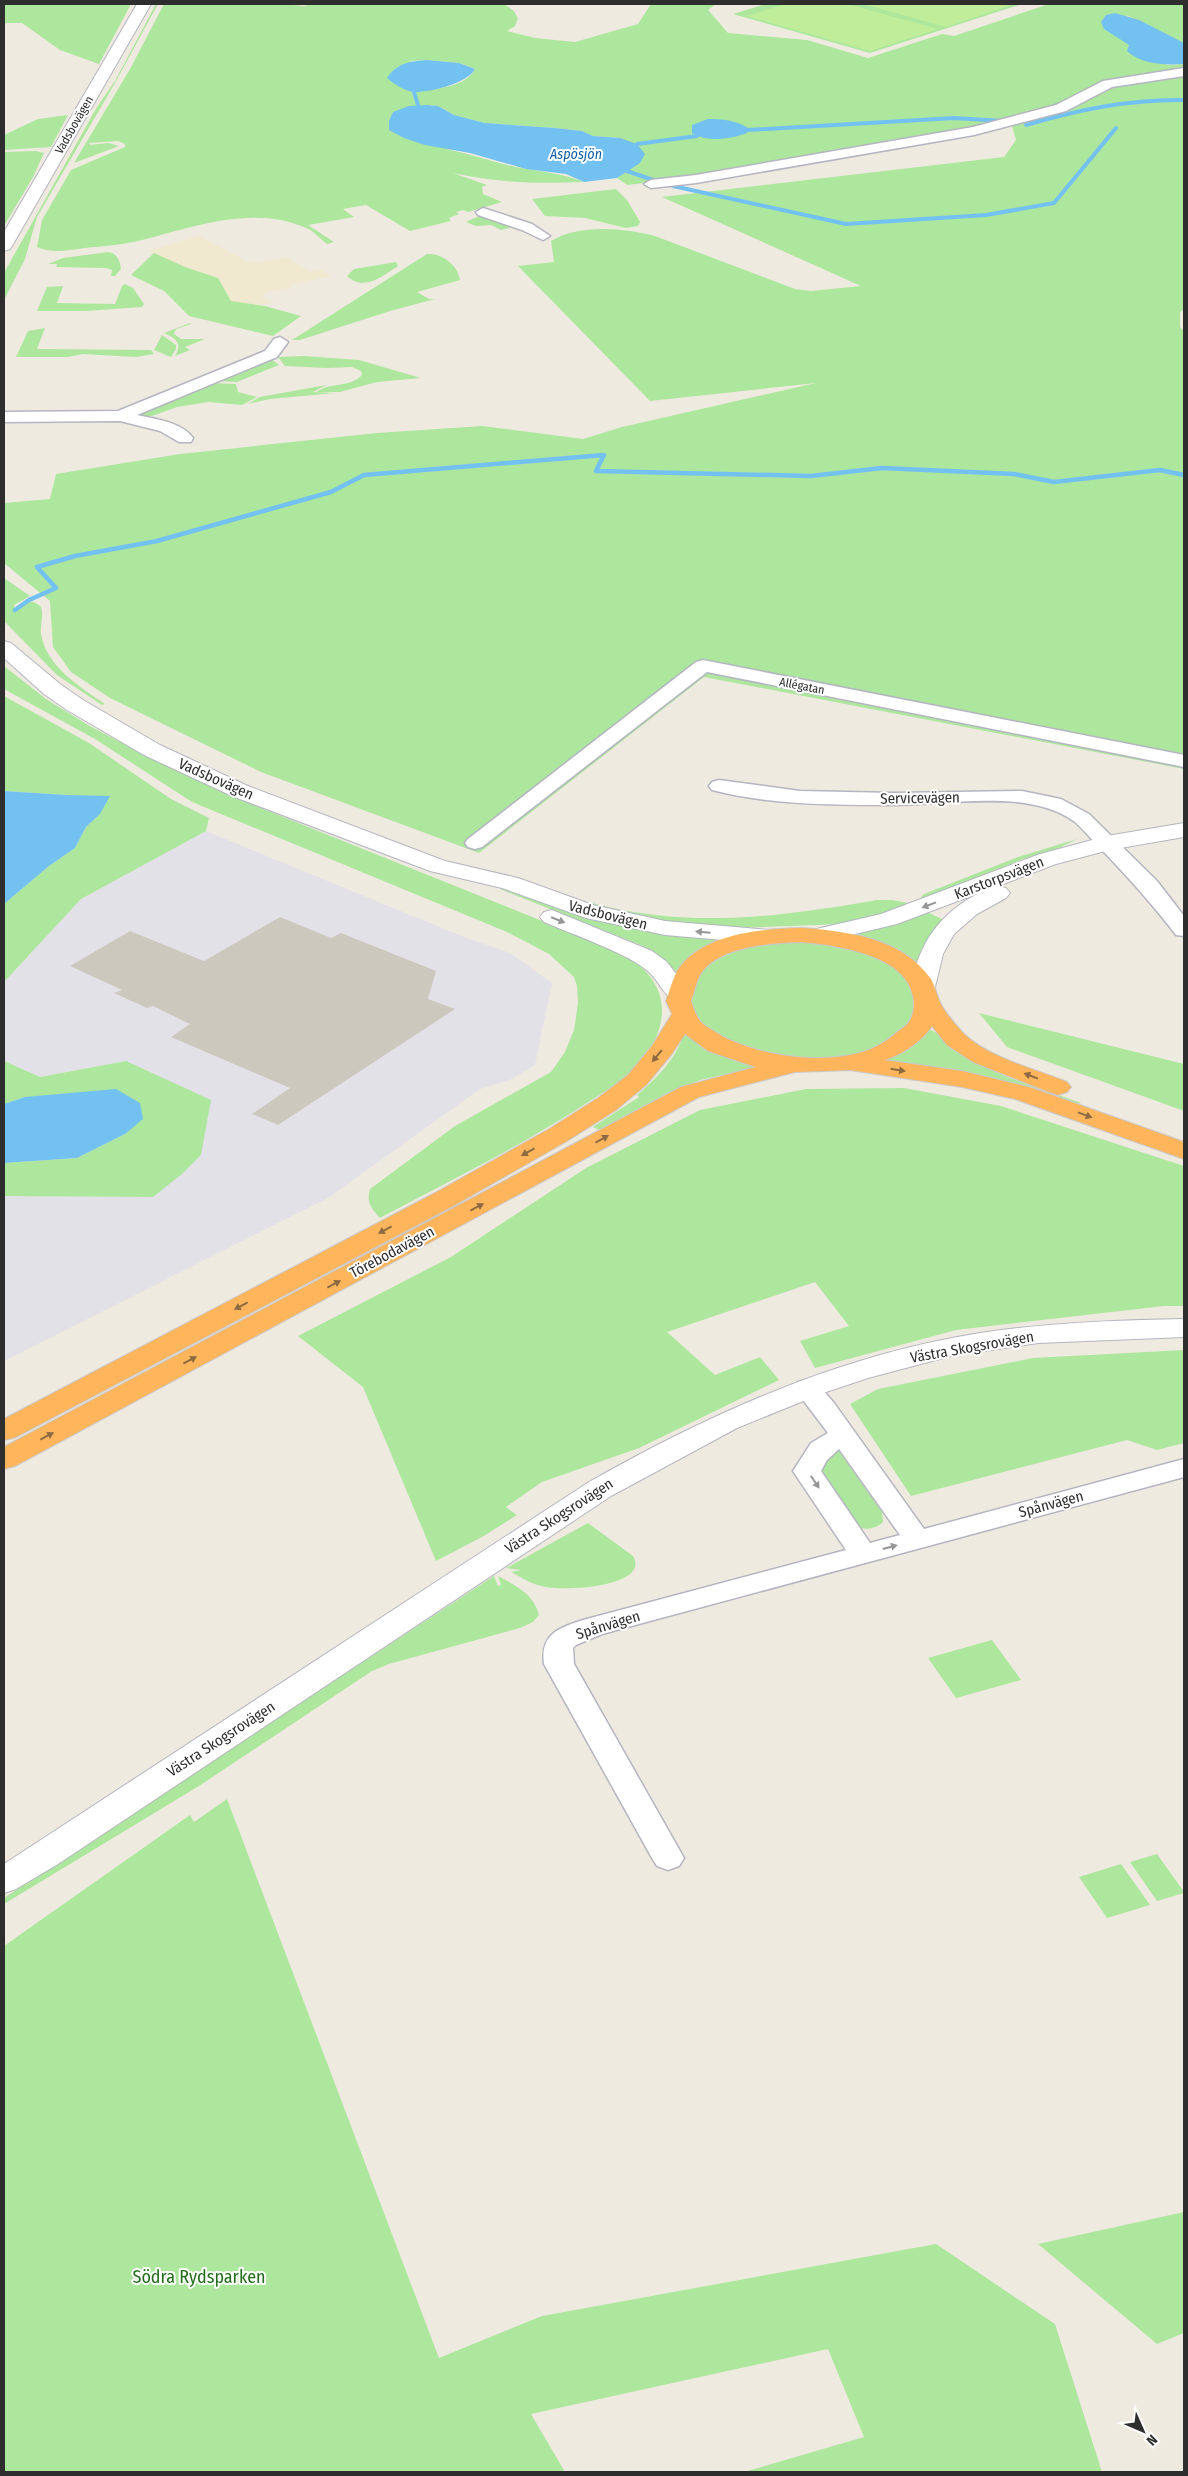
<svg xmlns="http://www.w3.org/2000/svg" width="1188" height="2476" viewBox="0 0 1188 2476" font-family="'Fira Sans Condensed',sans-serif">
  <rect width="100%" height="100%" fill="#efeae0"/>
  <polygon fill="#e3e1e8" points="206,831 464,937 510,953 552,983 535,1065 512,1079 480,1089 328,1198 4,1361 4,1196 153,1197 126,1061 40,1077 4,1061 4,982 81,899"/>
  <polygon fill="#f0e9d0" points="199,236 249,262 254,261 256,263 288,257 309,271 322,270 331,276 289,285 293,288 267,292 262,297 274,302 239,310 149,250"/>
  <g fill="#ade69d" fill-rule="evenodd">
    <polygon points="4,4 131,4 99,64 60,50 22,23 4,23"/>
    <polygon points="156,4 158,4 115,83 37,217 25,259 4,300 4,273 97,107 115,81"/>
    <path d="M164,4H281L304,6L310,4H504L514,11L518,19L515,26L507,31L535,38L575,42L638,24L651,4H716L708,10L728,33L807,40L868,58L942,34L954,36L1049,4H1184V43L1126,15L1167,65L1184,64V71L1125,78L1067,104L1034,110L1001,122L669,180L627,185L617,178L627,171L620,138L593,136L582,131L555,128L485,123L454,115L438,106L427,105L446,149C467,153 487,160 507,165C533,171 559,172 584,182C535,184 501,183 453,173L487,185L482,187L483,194L502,202L468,212L463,210L456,212L459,214L449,218L451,221L410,231L366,205L343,209L354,217L308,225L334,242L327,244C320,239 314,231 306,228C253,204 191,228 138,241C121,245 103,246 85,248C69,250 52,254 37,247L42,220L71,170L125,147V144L118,141L89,143L90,145L108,143L119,146L74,163L130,69ZM427,60L459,63L475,69C466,88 432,89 414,92L410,61Z"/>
    <polygon points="766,4 1013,4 1019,5 870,53 733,14"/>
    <path d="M1184,75V309L1180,312V327L1184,331V769L704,677L479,853L261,772L110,698L71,672L53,647L50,601L4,563V503L50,499L56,474L180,454L377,433L482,426L583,439L622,427L816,383L650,401L518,266L554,262L551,241C579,224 624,228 655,236L795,289L811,291L861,286L662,197L1004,157L1016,140L1012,126L1075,105L1129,81Z"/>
    <polygon points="68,115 51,147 4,150 4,135 38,119"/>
    <polygon points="36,151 44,153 33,177 4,226 4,152"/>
    <polygon points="616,189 627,200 640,222 638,226 626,228 585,218 545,216 532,199"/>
    <polygon points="479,216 484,216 525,229 520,230 513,227 501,230 491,225 476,226 466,222"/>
    <path d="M108,252C117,253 120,261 121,269L115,276H111L112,270L106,268L56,267L57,264H48L63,258Z"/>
    <polygon points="154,253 185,267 218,278 231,301 265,306 301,316 273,336 189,316 164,291 131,275"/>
    <path d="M427,254C442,253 458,265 460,280L417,292L429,299H435L390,311L300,340H292Z"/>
    <path d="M396,262L398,266C383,276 364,292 347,276L354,269Z"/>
    <polygon points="125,284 133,288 144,304 142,307 86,311 37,311 47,287 63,286 57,303 115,304 122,286"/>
    <path d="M190,323L191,324L176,329L174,334L181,339H205L185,347L190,350L175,356C183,344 176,338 164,333Z"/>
    <polygon points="45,328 37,349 151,350 154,354 136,357 83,354 68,357 16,357 28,331"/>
    <polygon points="162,335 176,345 176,349 171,357 154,350"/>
    <path d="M304,356L359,360L421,378L377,382L340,392H317C328,382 351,388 362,375L361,371L352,367L326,368L285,366L278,357Z"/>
    <polygon points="270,358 279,365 237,382 215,381"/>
    <polygon points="210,383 236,384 238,392 257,397 242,405 208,402 177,407 152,416 136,416 135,413"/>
    <polygon points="326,385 313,392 335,393 270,399 247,404 260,397"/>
    <path d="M4,578L30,596L14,605L15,610C29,606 27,595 41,607C44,616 40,625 41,634C46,666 80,687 105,704L102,705L57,675L4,621Z"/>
    <path d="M4,666L46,699L88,725L133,749L236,798L622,953C669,980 674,1021 640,1063C624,1081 599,1095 579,1108C515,1149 447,1182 380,1218C371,1208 366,1202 370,1189L455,1126L551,1072L565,1052L574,1030L578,1003L577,986L574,977L549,954L507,932L192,802L95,739L4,689Z"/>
    <polygon points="4,696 89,743 171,799 209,818 206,831 81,899 4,982 4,904 49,866 75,848 86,827 100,814 67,795 4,791"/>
    <polygon points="1077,839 1057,849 1023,859 924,900 921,897 924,894 1018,857"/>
    <polygon points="504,888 735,937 677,973 664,960 643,946 500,889"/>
    <path d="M877,900H892L914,904L844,924L735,928L661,922L589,906L592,903C688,929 780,917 877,900Z"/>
    <polygon points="925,911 944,920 924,945 918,964 912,964 847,937"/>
    <path d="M801,941C837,946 890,949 912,985C916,993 915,1007 915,1016C911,1021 907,1030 902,1034C881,1052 835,1061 808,1061C795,1061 750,1052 737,1048C729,1045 705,1028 700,1022C693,1013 689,1001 693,990C706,947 764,944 801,941Z"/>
    <polygon points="979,1013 1184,1064 1184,1111 1007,1047"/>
    <path d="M927,1029C940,1031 948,1047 960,1054C996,1076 1041,1088 1081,1103L1077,1105L877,1062Z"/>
    <path d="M691,1033L753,1064L754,1068L700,1080L657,1099L599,1130L593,1127L639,1097L637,1095C657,1078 675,1060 684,1034Z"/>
    <polygon points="4,1061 40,1077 126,1061 211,1100 201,1155 182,1174 153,1197 4,1196 4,1163 77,1158 125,1134 25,1097 4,1104"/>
    <polygon points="904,1088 1001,1106 1184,1166 1184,1306 1164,1306 956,1330 815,1368 800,1341 849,1326 815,1282 667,1332 715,1375 760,1357 779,1380 639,1448 542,1482 506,1507 517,1515 482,1537 436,1561 363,1387 298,1336 451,1257 586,1168 700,1110 806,1089"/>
    <polygon points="1184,1350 1184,1443 1157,1450 1127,1440 911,1496 850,1404 878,1389 1033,1358"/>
    <path d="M836,1447L882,1512L883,1522C876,1529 862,1532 854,1524C842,1514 827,1485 817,1471Z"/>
    <path d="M588,1523L633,1556C651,1587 564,1591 546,1587C533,1585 522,1578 511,1572L521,1570L506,1568Z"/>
    <path d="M494,1576L498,1586L501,1585L498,1576C516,1586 534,1594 539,1615L533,1622L520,1628L389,1664L372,1671L199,1786L4,1904V1898Z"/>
    <polygon points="992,1640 1021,1680 956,1698 928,1658"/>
    <polygon points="227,1799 439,2358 542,2316 936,2244 1055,2324 1102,2472 744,2472 864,2437 828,2349 531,2414 565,2472 4,2472 4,1946 190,1815 194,1822"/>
    <polygon points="1157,1854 1184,1892 1184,1893 1157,1901 1130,1862"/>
    <polygon points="1121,1864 1150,1905 1107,1918 1079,1877"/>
    <polygon points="1184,2212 1184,2333 1157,2344 1038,2244"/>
  </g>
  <g fill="#bfed99">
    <polygon points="785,4 847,4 938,29 870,51 746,16"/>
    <polygon points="863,4 1006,4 1012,5 946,27"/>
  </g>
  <g fill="#73c1f1">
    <path d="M1115,13L1139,20L1184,43V64C1165,65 1142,65 1127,51L1129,45L1104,29L1101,22L1106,15Z"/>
    <path d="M427,60L459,63L475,69C468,83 431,92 415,92C405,91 395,85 387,78C397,63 410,61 427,60Z"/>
    <polygon points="427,105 438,106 454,115 485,123 555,128 582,131 593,136 620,138 637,144 645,154 640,163 617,178 584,182 566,174 526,169 470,153 425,145 404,138 389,130 389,121 393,112 409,106"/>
    <path d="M708,119C723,119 735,120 748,128L747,133C731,139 707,143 692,133V125Z"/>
    <polygon points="4,791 67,795 110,796 100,814 86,827 75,848 49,866 4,904"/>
    <polygon points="116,1089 140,1103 143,1119 125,1134 77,1158 4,1163 4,1104 25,1097"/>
  </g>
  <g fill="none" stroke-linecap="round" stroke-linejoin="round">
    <g stroke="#73c1f1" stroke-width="4">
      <polyline points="414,92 418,105"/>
      <path d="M1026,125C1078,110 1129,99 1184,100"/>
      <polyline points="747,130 954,118 1003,121"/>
      <polyline points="637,144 697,136"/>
      <polyline points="627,171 656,181"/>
      <polyline points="673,186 846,224 986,215 1054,203 1116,128"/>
    </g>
    <polyline stroke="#73c1f1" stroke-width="4.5" points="15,610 29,600 56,588 37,567 75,556 157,541 331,492 364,475 604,455 596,471 811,476 882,468 1014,474 1054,482 1160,470 1184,475"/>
  </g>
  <polygon fill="#cbc8be" points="280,917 331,938 341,933 436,971 428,999 455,1009 278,1125 252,1114 290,1088 171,1037 190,1024 153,1006 147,1008 114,993 122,990 70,966 130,931 204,961"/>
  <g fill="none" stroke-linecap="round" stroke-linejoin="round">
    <defs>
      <g id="street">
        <polygon points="1184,68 1184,76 1112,87 1066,111 974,135 696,183 651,188 644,184 651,180 696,175 973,127 1056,105 1103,81"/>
        <polygon points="483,208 532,224 550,236 543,240 522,230 478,215 476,212"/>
        <path d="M280,337L288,342L277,357L137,415C155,419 182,422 193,438L191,442H179L160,431L120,421L4,422V412L118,411L265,351L274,339Z"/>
        <polygon points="703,660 1184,755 1184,767 707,672 482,847 475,849 468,847 465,843 468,839 696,662"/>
        <path d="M719,780L800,791L894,793L1022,791L1061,799L1089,814L1157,881L1184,916V936L1176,935C1153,905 1128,877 1101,849C1093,841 1084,830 1075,822C1029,788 947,805 893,805C833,805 770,805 712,790L709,786L712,782Z"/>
        <path d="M807,1380L816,1382L834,1403L924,1529L1184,1459V1477L602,1634L576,1645L573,1648L574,1664L684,1858L679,1866L668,1870L657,1866L652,1858L544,1664C540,1634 559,1628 583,1620L846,1550L793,1471L811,1443L828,1433L794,1388L798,1382ZM839,1449L900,1535L870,1543L821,1471L827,1460Z"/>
      </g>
      <g id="secondary">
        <polygon points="137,4 151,4 12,246 10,249 4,251 4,232"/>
        <polygon points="4,641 11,643 60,684 83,700 160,745 248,786 445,861 518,878 593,905 665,921 769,930 778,932 781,937 778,942 769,944 665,935 586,918 502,888 430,871 232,796 144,755 67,710 44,694 4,658"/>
        <path d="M1184,823V837L1109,850L1056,864L998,886L1006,888L1010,893L1006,898L977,914L954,934L943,954L935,987L932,992L923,994L914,992L911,987C918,944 940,913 979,893L897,924L817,943L808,941L805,936L808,931L881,914L1040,854L1107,836Z"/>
        <path d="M552,910L652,951L667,962L692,995L689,1000C666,1006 663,985 649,972C628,953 571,934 544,922L540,917L544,912Z"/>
        <path d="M1184,1319V1337L1038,1343L951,1356L868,1378L823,1393L737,1428L611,1496L58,1864L16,1889L4,1893V1864L589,1482C711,1413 840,1355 980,1333C1047,1323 1116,1320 1184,1319Z"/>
      </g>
      <path id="highway" d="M801,928C847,931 902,938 931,979C935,986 936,993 939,1000C943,1011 956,1025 964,1034C987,1057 1037,1070 1067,1082L1071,1087L1067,1092L1058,1095L1049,1092L973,1062L947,1045L932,1026C922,1041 902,1055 884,1060L962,1071L1032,1088L1184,1142V1159L1015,1099L962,1087L850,1070L795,1072L699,1097L15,1466L4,1469V1447L681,1087L756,1067L708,1051L685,1034L671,1055L646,1085L616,1110L567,1141L455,1205L14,1438L4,1440V1419L435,1193L549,1129L598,1098L628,1075L652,1046L672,1014L666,1001C670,990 673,977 679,968C706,933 760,929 801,928ZM801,942C835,945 905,954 913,996C915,1004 914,1015 909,1022C906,1027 899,1030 895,1034C890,1038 885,1042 879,1045C837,1069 751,1057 712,1030C709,1028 703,1025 700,1021C696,1016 693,1007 691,1001C694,993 696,982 700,975C717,946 772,943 801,942Z"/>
    </defs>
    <use href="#street" stroke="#b4b5c1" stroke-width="3"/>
    <use href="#secondary" stroke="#b4b5c1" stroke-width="2"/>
    <use href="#highway" stroke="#c9c9c9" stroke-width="2"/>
    <use href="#street" fill="#fff" fill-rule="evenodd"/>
    <use href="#secondary" fill="#fff" fill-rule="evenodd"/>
    <use href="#highway" fill="#ffb55b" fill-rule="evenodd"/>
  </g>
  <defs><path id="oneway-solid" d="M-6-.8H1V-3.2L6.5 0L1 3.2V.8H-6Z" transform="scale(1.25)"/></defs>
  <g fill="#969696">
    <use href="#oneway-solid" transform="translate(929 905) rotate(159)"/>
    <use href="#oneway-solid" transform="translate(558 920) rotate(22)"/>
    <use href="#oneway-solid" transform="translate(703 932) rotate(-175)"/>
    <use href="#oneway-solid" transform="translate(815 1482) rotate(56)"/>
    <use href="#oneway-solid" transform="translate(890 1547) rotate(-15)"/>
  </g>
  <g fill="#8c6b42">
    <use href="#oneway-solid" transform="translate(657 1056) rotate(130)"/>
    <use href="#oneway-solid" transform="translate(898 1070) rotate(9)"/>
    <use href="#oneway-solid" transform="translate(1031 1076) rotate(-159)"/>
    <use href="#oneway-solid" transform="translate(1085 1115) rotate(20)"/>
    <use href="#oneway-solid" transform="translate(602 1139) rotate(-29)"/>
    <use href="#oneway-solid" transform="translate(528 1152) rotate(151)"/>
    <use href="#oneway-solid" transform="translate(477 1207) rotate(-28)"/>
    <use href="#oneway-solid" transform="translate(385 1230) rotate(152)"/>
    <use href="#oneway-solid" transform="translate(334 1284) rotate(-28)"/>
    <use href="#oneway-solid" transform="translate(241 1306) rotate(152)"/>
    <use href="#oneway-solid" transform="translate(190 1360) rotate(-28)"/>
    <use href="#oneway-solid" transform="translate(47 1436) rotate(-28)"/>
  </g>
  <g text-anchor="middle" stroke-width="4" stroke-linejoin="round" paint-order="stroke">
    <g font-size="12" fill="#2e2e2e" stroke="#fff">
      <text transform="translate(74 125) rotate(-60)" y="4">Vadsbovägen</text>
      <text transform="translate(802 686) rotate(11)" y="4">Allégatan</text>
    </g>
    <g font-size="14" font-style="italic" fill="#0c5ea4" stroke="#fff">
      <text x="576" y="159">Aspösjön</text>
    </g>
    <g font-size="15" fill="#2e2e2e" stroke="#fff">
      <text transform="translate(216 779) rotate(24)" y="5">Vadsbovägen</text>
      <text transform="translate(920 798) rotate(-1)" y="5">Servicevägen</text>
      <text transform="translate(999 878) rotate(-21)" y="5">Karstorpsvägen</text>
      <text transform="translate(608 915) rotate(14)" y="5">Vadsbovägen</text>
      <text transform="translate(392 1252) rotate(-28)" y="5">Törebodavägen</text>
      <text transform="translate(972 1347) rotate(-10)" y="5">Västra Skogsrovägen</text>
      <text transform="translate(1051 1504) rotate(-15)" y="5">Spånvägen</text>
      <text transform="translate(559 1516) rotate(-33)" y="5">Västra Skogsrovägen</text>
      <text transform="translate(608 1625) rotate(-17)" y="5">Spånvägen</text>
      <text transform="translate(221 1739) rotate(-33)" y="5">Västra Skogsrovägen</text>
    </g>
    <g font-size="18" fill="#226e1a" stroke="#fff">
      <text x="199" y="2283">Södra Rydsparken</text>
    </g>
  </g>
  <rect width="1188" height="2476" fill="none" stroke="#2e2e2e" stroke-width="10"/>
  <g transform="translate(1143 2431) rotate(135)" stroke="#ffffff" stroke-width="4" paint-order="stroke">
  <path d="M0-4L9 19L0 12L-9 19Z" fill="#2e2e2e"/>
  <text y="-8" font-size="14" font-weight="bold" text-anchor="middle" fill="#2e2e2e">N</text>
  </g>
</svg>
